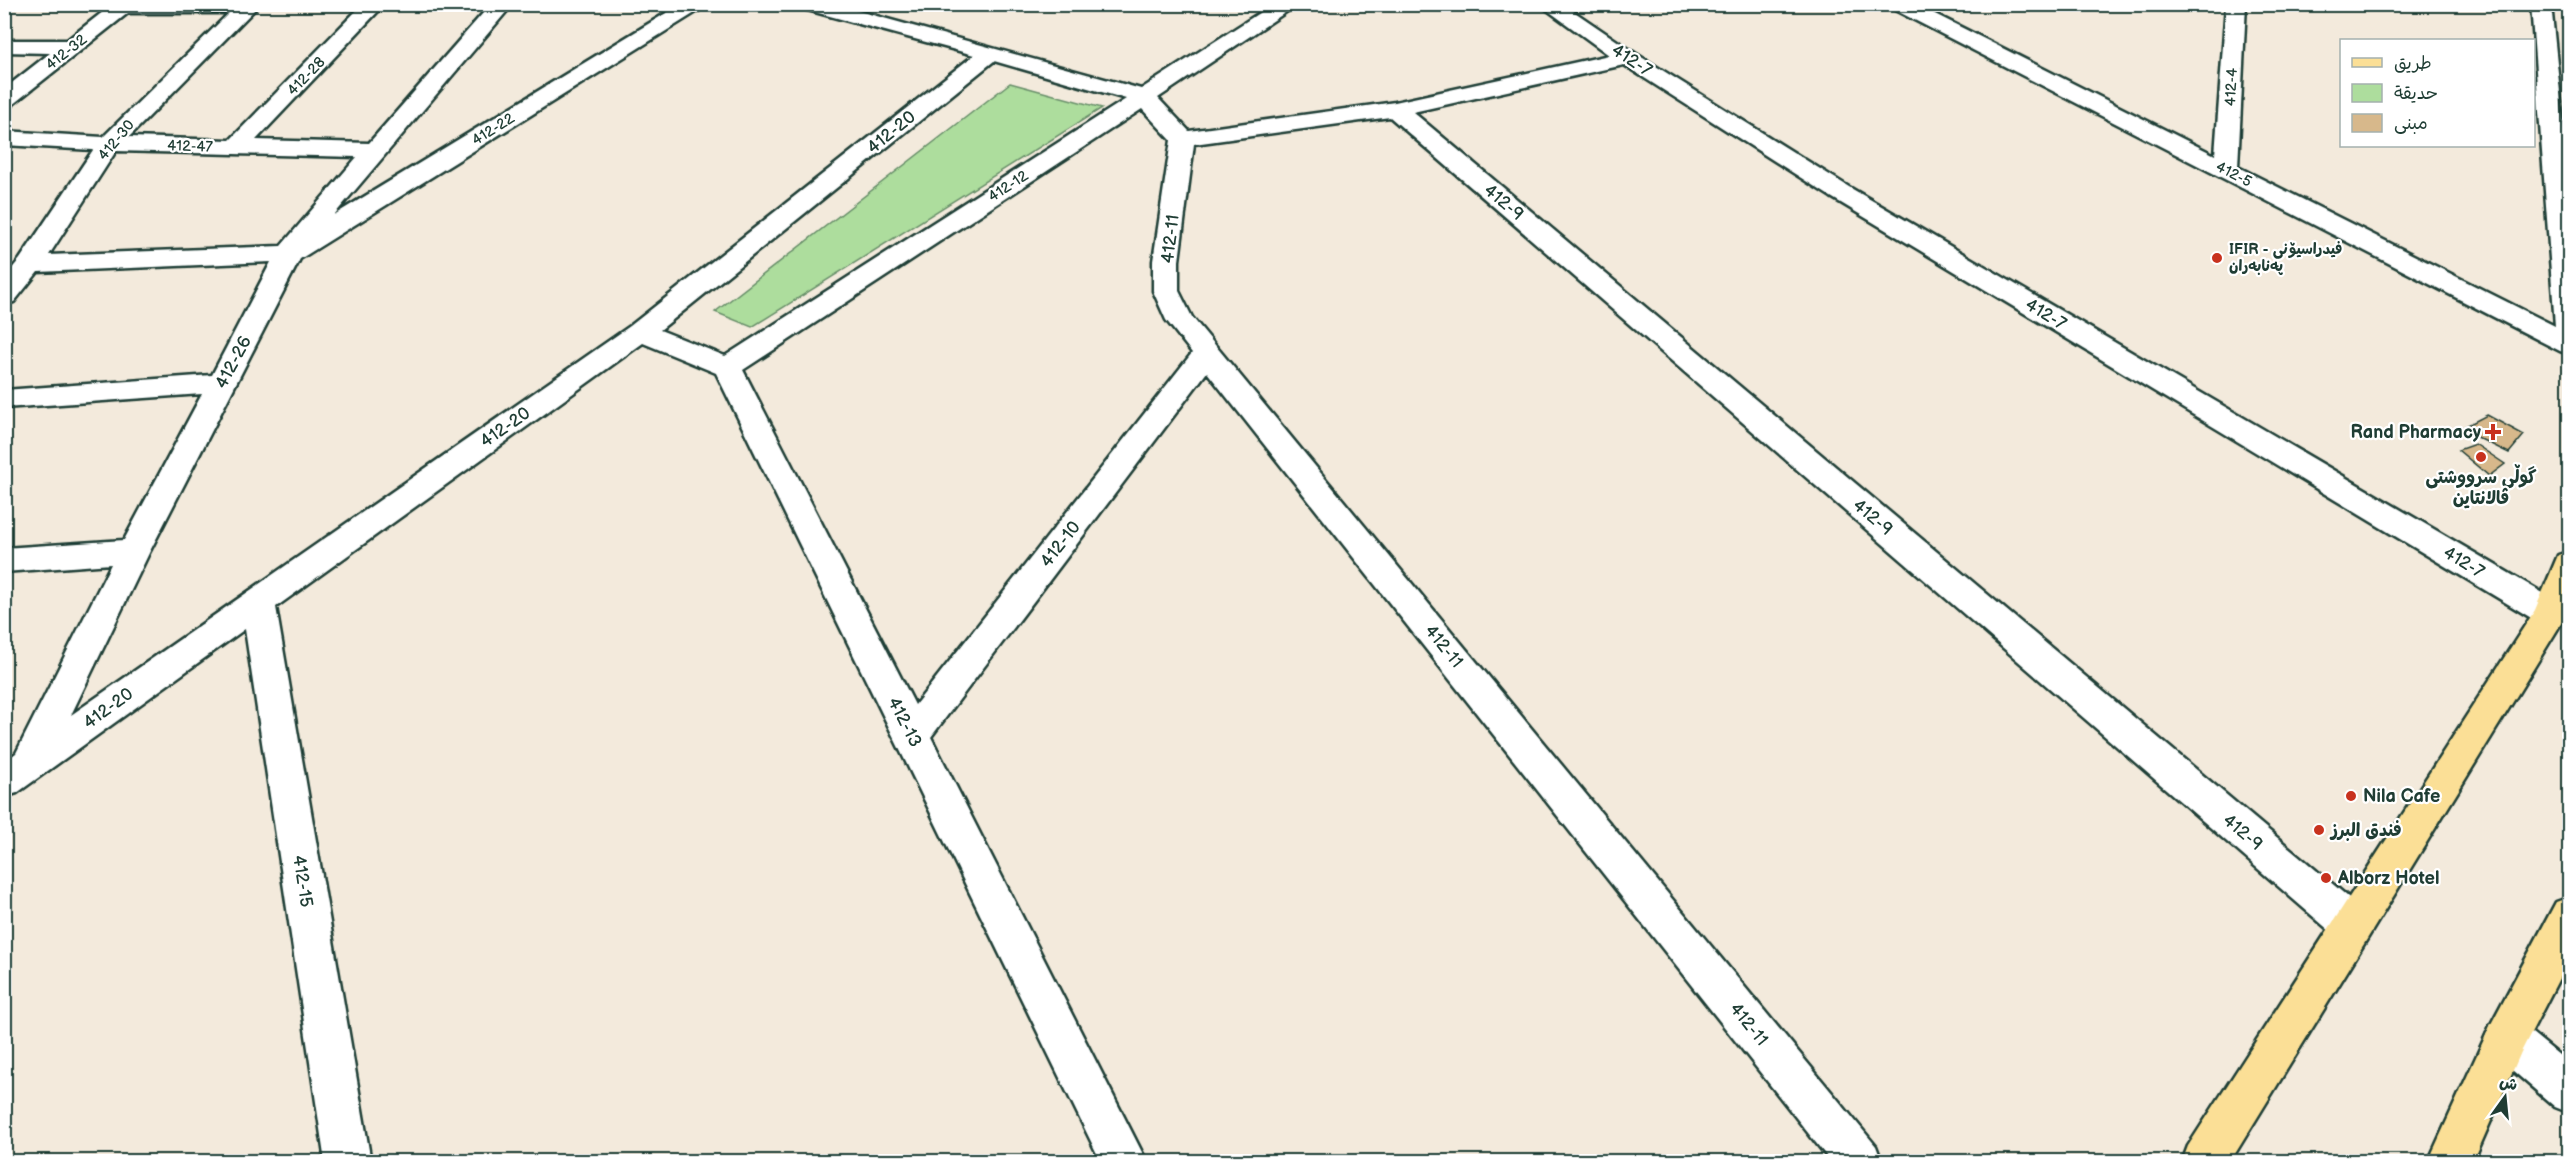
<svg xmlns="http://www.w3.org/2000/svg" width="2574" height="1166" viewBox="0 0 2574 1166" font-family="'Balsamiq Sans','Playpen Sans Arabic',sans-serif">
  <rect width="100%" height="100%" fill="#f3eadc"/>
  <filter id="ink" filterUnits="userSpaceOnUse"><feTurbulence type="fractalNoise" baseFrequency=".0167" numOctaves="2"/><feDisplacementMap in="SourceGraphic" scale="12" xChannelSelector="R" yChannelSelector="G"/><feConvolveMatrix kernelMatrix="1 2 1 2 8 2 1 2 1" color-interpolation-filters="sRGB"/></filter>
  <g filter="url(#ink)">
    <polygon fill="#addd9d" stroke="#668d68" stroke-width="1.5" points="1010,83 1102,108 752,327 715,312"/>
    <g fill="#d7b88b" stroke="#1f3d34" stroke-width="1.5">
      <polygon points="2487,415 2524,435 2509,453 2460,429"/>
      <polygon points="2475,444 2505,464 2489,476 2458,450"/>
    </g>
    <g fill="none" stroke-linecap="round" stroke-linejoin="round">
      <defs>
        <g id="street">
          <path d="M113,4H260L129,137L230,140L363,4H385L256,140L369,143L491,4H513L334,215L681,4H706L703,8L300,259L150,551L71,715L630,326L974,55L800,8L797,4H833L1141,89L1273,4H1298L1158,98L1189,131L1395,102L1609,55L1539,4H1563L1635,53L1849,187L2562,604L2567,613L2562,622L2550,626L2538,622L1831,197L1624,65L1413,112L2366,912L2372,925L2366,938L2352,943L2338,938L1390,117L1194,144L1179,261V291L1192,317L1876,1146L1882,1162H1831L1207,372L931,737L1147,1162H1101L716,373L643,343L276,607L371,1162H325L245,629L17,793L4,797V762L16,753L111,564L4,572V548L124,540L202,394L4,408V390L212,375L271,262L38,272L14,302L4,304V278L20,259L93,150L4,145V131L103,137L229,13H128L12,105L4,107V89L50,53L4,52V40H67ZM994,61L1126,99L725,356L660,330ZM1142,109L1171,140L1153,261V291L1166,320L1192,353L915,705L743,370ZM116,151L357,157L281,246L49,255Z"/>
          <polygon points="1888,4 1915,4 2215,155 2226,4 2246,4 2238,167 2555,326 2531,4 2551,4 2570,191 2570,354 2560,351 1891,8"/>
          <polygon points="2506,1018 2521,1024 2570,1064 2570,1113 2555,1107 2491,1052 2485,1038 2491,1024"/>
        </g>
        <g id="primary">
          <polygon points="2570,551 2570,606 2562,622 2230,1162 2182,1162 2188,1146 2535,610 2558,555"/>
          <polygon points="2570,897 2570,957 2521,1052 2473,1162 2428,1162 2491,1024 2556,902"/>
        </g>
      </defs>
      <use href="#street" stroke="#1f3d34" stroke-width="5"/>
      <use href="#primary" stroke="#1f3d34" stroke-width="5"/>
      <use href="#street" fill="#fff" fill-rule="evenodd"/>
      <use href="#primary" fill="#fbdf96" fill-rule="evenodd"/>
    </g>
  </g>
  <g fill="#c8321e" stroke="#fff" stroke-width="2">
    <circle cx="2217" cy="258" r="6"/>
    <path d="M2490 423h6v6h6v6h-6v6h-6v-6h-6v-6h6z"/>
    <circle cx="2481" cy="457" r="6"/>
    <circle cx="2351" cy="796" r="6"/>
    <circle cx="2319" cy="830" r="6"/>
    <circle cx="2326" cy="878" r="6"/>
  </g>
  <g text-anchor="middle" stroke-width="4.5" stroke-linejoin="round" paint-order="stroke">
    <g font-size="15" fill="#1f3d34" stroke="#fff">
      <text transform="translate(66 52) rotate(-38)" y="5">412-32</text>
      <text transform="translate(306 76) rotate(-46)" y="5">412-28</text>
      <text transform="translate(2231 87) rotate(-87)" y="5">412-4</text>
      <text transform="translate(493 129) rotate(-32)" y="5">412-22</text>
      <text transform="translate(116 140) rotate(-50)" y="5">412-30</text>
      <text transform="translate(190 146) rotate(2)" y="5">412-47</text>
      <text transform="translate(2234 174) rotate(27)" y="5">412-5</text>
      <text transform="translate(1008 186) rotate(-33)" y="5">412-12</text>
    </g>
    <g font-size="15" font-weight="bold" fill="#1f3d34" stroke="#fff" text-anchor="start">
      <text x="2229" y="254">IFIR - فیدراسیۆنی<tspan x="2229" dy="17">پەنابەران</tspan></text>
    </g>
    <g font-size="18" fill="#1f3d34" stroke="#fff">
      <text transform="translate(1632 60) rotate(33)" y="6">412-7</text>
      <text transform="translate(891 132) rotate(-39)" y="6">412-20</text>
      <text transform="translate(1504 202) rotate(40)" y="6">412-9</text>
      <text transform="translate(1170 239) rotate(-83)" y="6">412-11</text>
      <text transform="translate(2046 314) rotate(31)" y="6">412-7</text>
      <text transform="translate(233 362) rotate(-62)" y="6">412-26</text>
      <text transform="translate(505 427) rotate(-35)" y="6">412-20</text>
      <text transform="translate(1873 517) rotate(40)" y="6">412-9</text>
      <text transform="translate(1060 544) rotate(-52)" y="6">412-10</text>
      <text transform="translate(2464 562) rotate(31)" y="6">412-7</text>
      <text transform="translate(1444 646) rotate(51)" y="6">412-11</text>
      <text transform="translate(108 708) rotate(-36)" y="6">412-20</text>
      <text transform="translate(905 722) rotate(63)" y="6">412-13</text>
      <text transform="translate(2243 832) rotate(40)" y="6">412-9</text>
      <text transform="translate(303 881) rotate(81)" y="6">412-15</text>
      <text transform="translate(1749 1024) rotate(51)" y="6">412-11</text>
    </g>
    <g font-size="18" font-weight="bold" fill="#1f3d34" stroke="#fff" text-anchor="start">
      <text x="2481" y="438" text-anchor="end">Rand Pharmacy</text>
      <text x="2481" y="483" text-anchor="middle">گوڵی سرووشتی<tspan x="2481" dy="21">ڤالانتاین</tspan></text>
      <text x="2363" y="802">Nila Cafe</text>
      <text x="2331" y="836">فندق البرز</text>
      <text x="2338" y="884">Alborz Hotel</text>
    </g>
  </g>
  <rect width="2574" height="1166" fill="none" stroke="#fff" stroke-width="24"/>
  <rect x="12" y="12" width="2550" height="1142" fill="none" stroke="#1f3d34" stroke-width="2" filter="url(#ink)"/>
  <rect x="2340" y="39" width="195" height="108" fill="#ffffff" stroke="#a5b1ae" stroke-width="1.5"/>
  <rect x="2352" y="58" width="30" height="9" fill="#fbdf96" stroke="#a5b1ae" stroke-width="1.5"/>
  <text x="2394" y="69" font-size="18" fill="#1f3d34">طريق</text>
  <rect x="2352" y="84" width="30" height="18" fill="#addd9d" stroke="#a5b1ae" stroke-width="1.5"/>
  <text x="2394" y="99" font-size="18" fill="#1f3d34">حديقة</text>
  <rect x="2352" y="114" width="30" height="18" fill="#d7b88b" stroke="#a5b1ae" stroke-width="1.5"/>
  <text x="2394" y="129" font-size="18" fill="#1f3d34">مبنى</text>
  <g transform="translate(2505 1097) rotate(15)" stroke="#ffffff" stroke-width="4.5" paint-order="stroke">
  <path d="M0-4.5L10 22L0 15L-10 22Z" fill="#1f3d34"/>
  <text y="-9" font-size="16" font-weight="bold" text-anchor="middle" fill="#1f3d34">ش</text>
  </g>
</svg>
